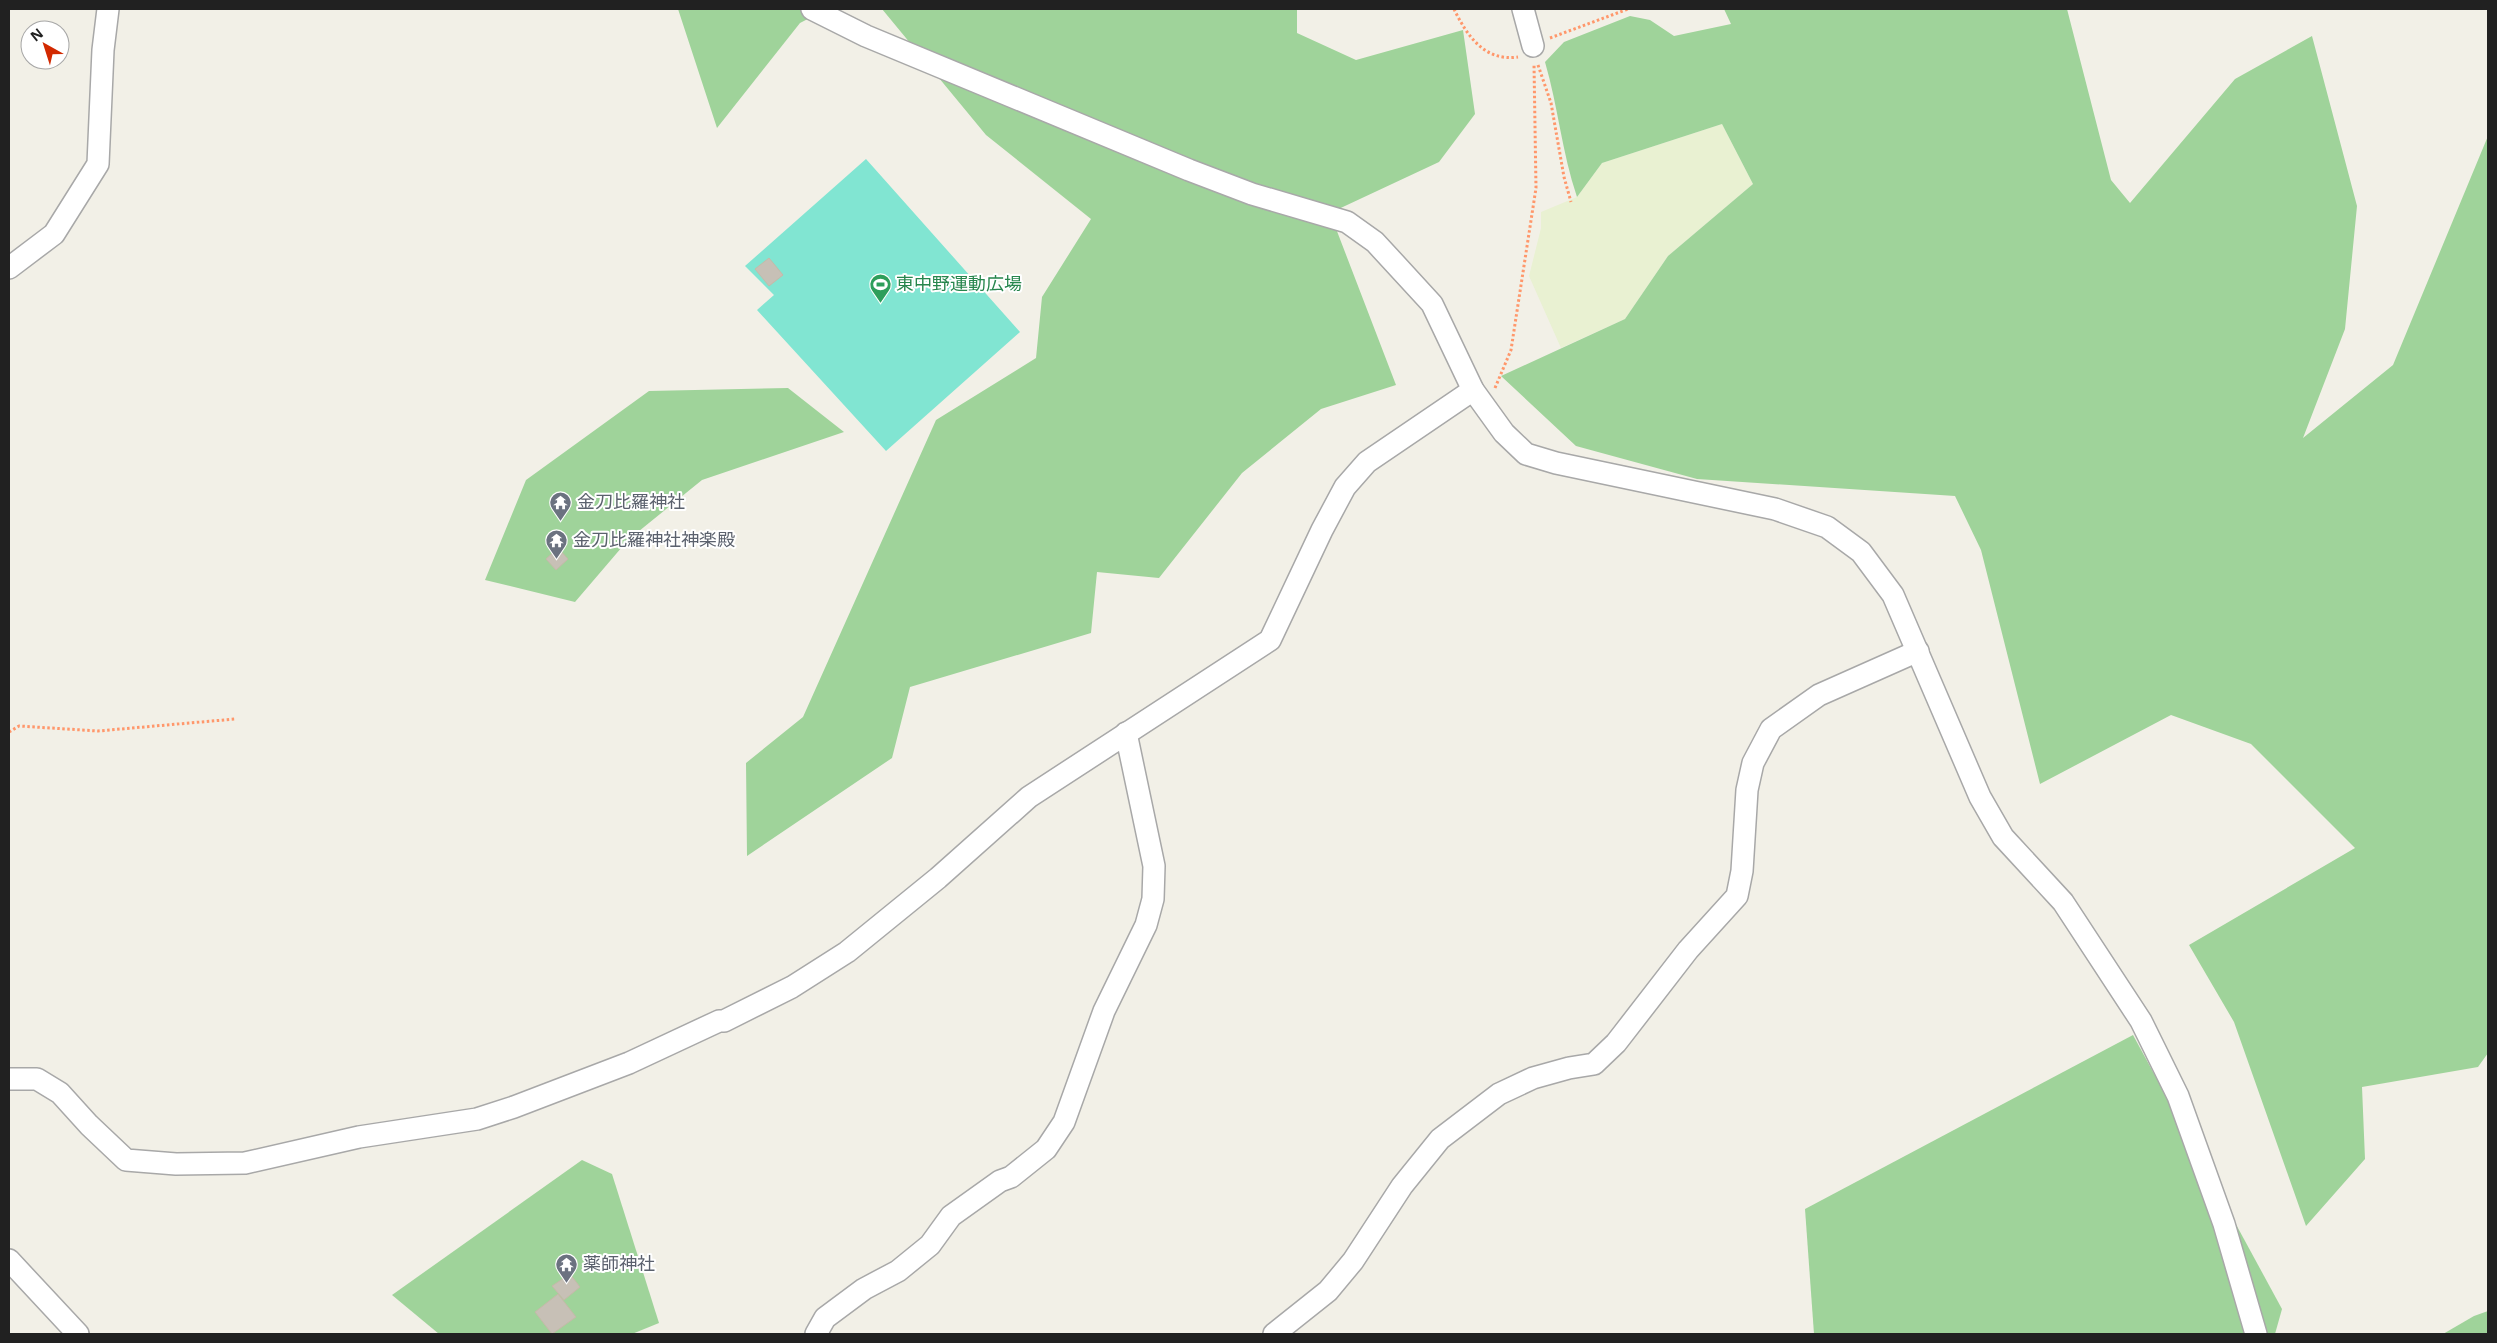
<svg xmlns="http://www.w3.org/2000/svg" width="2497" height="1343" viewBox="0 0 2497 1343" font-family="'Noto Sans','Noto Sans JP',sans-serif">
  <rect width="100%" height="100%" fill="#f2f0e7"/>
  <polygon fill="#e9f1d2" points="1722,124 1753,184 1668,256 1625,319 1561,348 1529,276 1541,228 1541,212 1577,197 1602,163"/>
  <g fill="#9fd39a">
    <polygon points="678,9 827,9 800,23 717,128"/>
    <polygon points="882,9 1297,9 1297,33 1356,60 1463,30 1475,114 1439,162 1330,213 1396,385 1321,409 1242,473 1159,578 1097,572 1091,633 910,687 892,758 747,856 746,763 803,717 936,420 1036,358 1042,297 1091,219 986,135"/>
    <path d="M1724,9H2067L2111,180L2130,203L2235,79L2312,36L2357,206L2345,329L2303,438L2393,365L2488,136V1053L2478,1067L2362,1087L2365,1159L2306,1226L2234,1022L2189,945L2355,848L2251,744L2171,715L2040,784L1981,550L1955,496L1697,479L1576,446L1501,376L1625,319L1668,256L1753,184L1722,124L1602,163L1577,197C1562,153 1558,106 1545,62L1564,42L1630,16L1650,20L1674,36L1731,24Z"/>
    <polygon points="788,388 844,432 702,480 628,540 575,602 485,580 526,480 649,391"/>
    <polygon points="2133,1035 2282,1309 2275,1334 1814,1334 1805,1209"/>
    <polygon points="582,1160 612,1174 659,1323 632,1334 439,1334 392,1295"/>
    <polygon points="2488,1311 2488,1334 2443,1334 2474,1316"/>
  </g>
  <polygon fill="#81e5d2" points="866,159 1020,332 886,451 757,310 774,295 745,266"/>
  <g fill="#c7c0b6" stroke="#c5baa8">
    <polygon points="769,258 783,275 769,286 755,269"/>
    <polygon points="558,548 568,559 556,570 546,559"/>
    <polygon points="570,1274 580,1287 564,1300 552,1286"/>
    <polygon points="558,1294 576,1317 552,1334 535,1312"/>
  </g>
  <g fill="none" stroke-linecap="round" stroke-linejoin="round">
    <defs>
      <g id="minor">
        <polyline points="812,9 866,36 1189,170 1252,194 1347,222 1375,242 1432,304 1473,390 1504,433 1526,454 1556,463 1775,509 1827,527 1861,552 1893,595 1980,797 2003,837 2063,902 2141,1021 2178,1096 2224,1224 2256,1334"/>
        <polyline points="1523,9 1533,46"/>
        <polyline points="9,268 54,234 98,164 103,50 108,9"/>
        <polyline points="9,1079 37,1079 60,1093 89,1125 126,1160 176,1164 245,1163 359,1137 477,1119 514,1107 629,1063 719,1021 724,1021 792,987 847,952 938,878 1029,797 1270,640 1322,530 1345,487 1367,462 1473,390"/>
        <polyline points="9,1260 78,1334"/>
        <polyline points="816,1334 825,1318 864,1289 898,1271 930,1245 951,1216 1000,1181 1011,1177 1046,1149 1064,1122 1104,1011 1146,925 1153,899 1154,866 1126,733"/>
        <polyline points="1274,1334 1328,1291 1353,1261 1402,1186 1440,1139 1499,1094 1533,1078 1569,1068 1594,1064 1616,1043 1688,950 1737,896 1742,871 1747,790 1753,763 1771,729 1819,695 1918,651"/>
      </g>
    </defs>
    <use href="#minor" stroke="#a8a8a8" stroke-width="24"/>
    <g stroke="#ff976b" stroke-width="3" stroke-dasharray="2.5 2.5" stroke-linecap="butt">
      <path d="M1454,9C1467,36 1485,62 1518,57"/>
      <polyline points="1550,38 1628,9"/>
      <polyline points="1538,65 1551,103 1564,177 1571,202"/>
      <polyline points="1495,388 1511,350 1536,188 1534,64"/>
      <polyline points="9,732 19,726 98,731 235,719"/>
    </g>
    <use href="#minor" stroke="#fff" stroke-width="21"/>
  </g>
  <defs>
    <symbol id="stadium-pin" viewBox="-11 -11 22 30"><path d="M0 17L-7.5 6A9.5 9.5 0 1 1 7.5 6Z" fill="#2e9e5b" stroke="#fff"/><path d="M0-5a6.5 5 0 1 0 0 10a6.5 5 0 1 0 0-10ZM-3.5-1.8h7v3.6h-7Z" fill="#fff"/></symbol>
    <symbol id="temple-pin" viewBox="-11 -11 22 30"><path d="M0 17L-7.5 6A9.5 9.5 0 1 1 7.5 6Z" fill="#6b7280" stroke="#fff"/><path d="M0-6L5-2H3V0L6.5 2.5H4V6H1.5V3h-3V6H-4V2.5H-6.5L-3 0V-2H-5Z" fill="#fff"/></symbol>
  </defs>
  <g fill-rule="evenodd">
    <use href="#stadium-pin" x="868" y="272" width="25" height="34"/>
    <use href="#temple-pin" x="548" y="490" width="25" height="34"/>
    <use href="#temple-pin" x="544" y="528" width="25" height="34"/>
    <use href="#temple-pin" x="554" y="1252" width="25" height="34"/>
  </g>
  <g text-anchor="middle" stroke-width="4" stroke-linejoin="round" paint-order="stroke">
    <g font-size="18" fill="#27864d" stroke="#fff" text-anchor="start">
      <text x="896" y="290">東中野運動広場</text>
    </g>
    <g font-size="18" fill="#5b616d" stroke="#fff" text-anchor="start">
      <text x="577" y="508">金刀比羅神社</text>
      <text x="573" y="546">金刀比羅神社神楽殿</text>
      <text x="583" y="1270">薬師神社</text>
    </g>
  </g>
  <rect width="2497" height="1343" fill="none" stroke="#212121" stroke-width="20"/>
  <g transform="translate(45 45) rotate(321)"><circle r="24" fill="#ffffff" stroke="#a6a6a6"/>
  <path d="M0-4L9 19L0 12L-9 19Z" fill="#d22900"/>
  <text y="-8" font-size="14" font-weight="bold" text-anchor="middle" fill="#212121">N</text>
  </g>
</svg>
